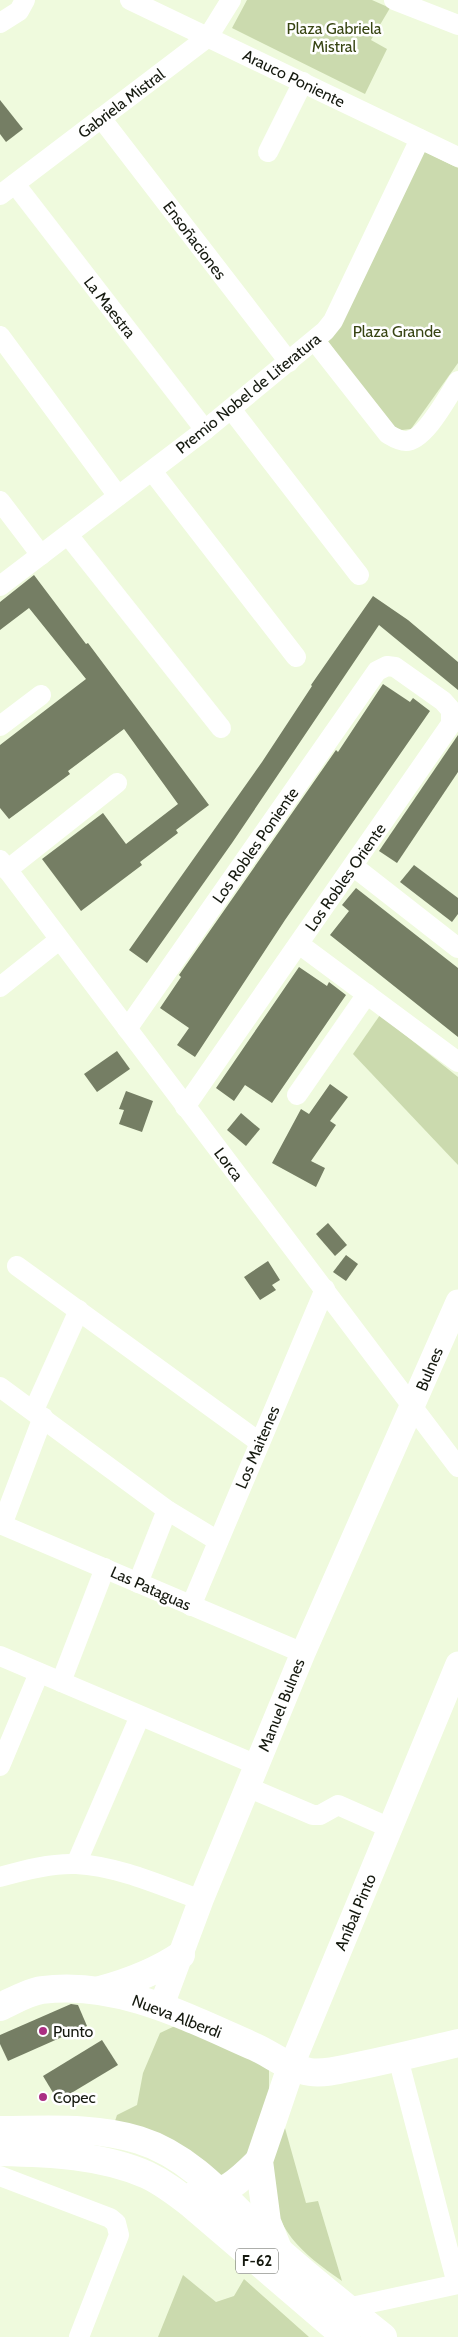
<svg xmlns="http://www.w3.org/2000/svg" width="458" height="2337" viewBox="0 0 458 2337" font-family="Cabin,sans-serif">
  <rect width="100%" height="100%" fill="#effadd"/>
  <g fill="#cbdaae">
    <polygon points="247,0 372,0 390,8 371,40 387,49 365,94 232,28"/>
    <polygon points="423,151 458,168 458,363 411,429 392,431 325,337"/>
    <polygon points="380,1015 458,1077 458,1165 353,1054"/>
    <polygon points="177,2025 269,2068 269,2109 246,2166 221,2186 113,2127 117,2115 137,2105 143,2073 160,2033"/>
    <path d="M283,2121L306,2203L318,2201L342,2281C302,2253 273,2230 270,2177C269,2162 279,2136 283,2121Z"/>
    <polygon points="183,2275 216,2302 234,2296 244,2279 309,2337 158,2337"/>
  </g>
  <g fill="#757e64">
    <polygon points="0,100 23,129 6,142 0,134"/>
    <polygon points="34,575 86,644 88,643 209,805 176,830 178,833 140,862 142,865 81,911 42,859 103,813 126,844 178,804 124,729 68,771 70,774 9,819 0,808 0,745 86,679 29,608 0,630 0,602"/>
    <polygon points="373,596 408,620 458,662 458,690 379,625 232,843 147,963 129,950 262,762 312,686 311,685"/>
    <polygon points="383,684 410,702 413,698 430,711 285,920 195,1057 177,1045 189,1028 160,1008 181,977 179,975 336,750 338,752"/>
    <polygon points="458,735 458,772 397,863 379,851"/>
    <polygon points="414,865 458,898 458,914 452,922 400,882"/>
    <polygon points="356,888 458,968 458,1037 330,935 349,911 342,905"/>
    <polygon points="299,967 327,986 329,982 346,995 272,1103 245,1085 234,1101 216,1088"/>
    <polygon points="117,1051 130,1069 97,1092 84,1074"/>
    <polygon points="330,1084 348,1097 330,1121 336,1125 311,1161 325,1168 316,1187 272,1163 301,1109 309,1114"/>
    <polygon points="126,1091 153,1101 142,1132 119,1124 124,1110 119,1109"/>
    <polygon points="241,1113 260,1129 246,1146 227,1130"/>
    <polygon points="328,1223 347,1245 335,1256 316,1234"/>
    <polygon points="346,1255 358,1264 346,1281 333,1272"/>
    <polygon points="268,1261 280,1280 272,1285 276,1290 260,1300 244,1277"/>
    <polygon points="71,2004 78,2005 87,2026 8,2061 0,2044 0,2035"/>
    <polygon points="102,2040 118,2065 58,2101 43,2076"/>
  </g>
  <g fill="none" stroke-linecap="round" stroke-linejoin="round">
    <g stroke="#fff" stroke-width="20">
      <polyline points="130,0 458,157"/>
      <polyline points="394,0 458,25"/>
      <polyline points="0,23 19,11 25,0"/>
      <polyline points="101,118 289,362"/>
      <polyline points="268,152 303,82"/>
      <polyline points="15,184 205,430"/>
      <polyline points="0,195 208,37 231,0"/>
      <polyline points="0,336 118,496"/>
      <path d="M315,341L388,434C393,437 399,441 406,441C425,441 448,396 458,381"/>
      <polyline points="231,409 359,575"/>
      <polyline points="152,471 296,657"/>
      <polyline points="0,501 41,555"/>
      <polyline points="68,535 221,728"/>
      <polyline points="0,586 205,430 325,331 333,321 420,139"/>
      <polyline points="0,726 41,695"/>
      <polyline points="0,860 458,1467"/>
      <polyline points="353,866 458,948"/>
      <polyline points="7,870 117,783"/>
      <polyline points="299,944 458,1062"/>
      <polyline points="0,987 59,940"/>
      <polyline points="127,1029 377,671 387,666 395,667 443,701 451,710 451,724 185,1107"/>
      <polyline points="297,1095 367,994"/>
      <polyline points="17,1266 259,1442"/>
      <polyline points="0,1387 167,1510 218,1541"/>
      <polyline points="34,1410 79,1310"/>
      <polyline points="0,1524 303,1653"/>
      <polyline points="2,1525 43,1417"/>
      <polyline points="138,1583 167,1510"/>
      <polyline points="191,1606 325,1289"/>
      <polyline points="0,1656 257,1765"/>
      <polyline points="61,1682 105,1568"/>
      <polyline points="0,1766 39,1673"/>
      <polyline points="247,1787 313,1815 320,1815 338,1805 390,1828"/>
      <polyline points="76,1864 140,1716"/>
      <path d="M0,1877C24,1870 51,1863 76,1864C118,1866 162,1886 201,1900"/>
      <polyline points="398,2058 457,2284"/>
      <polyline points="0,2176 110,2218 116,2223 119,2235 79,2337"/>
      <polyline points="347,2308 458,2284"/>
    </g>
    <g stroke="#fff" stroke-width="25">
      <polyline points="161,2007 201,1900 303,1653 458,1302"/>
      <polyline points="291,2067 458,1664"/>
    </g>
    <g stroke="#fff" stroke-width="28">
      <path d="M100,1990C129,1982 156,1972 181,1955"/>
      <path d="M0,2007C13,2001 28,1992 42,1990C117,1980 189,2018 255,2047C273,2055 289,2069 310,2072C326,2074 343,2069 358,2066C392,2059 425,2051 458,2043"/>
      <path d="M197,2193C222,2199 243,2177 259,2161"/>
      <polyline points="278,2249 267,2222 259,2161 291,2067"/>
    </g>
    <g stroke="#fff" stroke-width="28">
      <path d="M0,2130C47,2130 94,2126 139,2140C197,2158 235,2211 278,2250C312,2280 348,2309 383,2337"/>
      <path d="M0,2152C49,2153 102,2155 147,2175C164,2183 178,2194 192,2205L346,2337"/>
    </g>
  </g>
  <g fill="#aa2e82" stroke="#fff" stroke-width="2">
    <circle cx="43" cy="2031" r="5"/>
    <circle cx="43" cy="2097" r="5"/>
  </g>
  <g text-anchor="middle" stroke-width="5" stroke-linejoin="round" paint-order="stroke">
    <rect fill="#fff" stroke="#5b5e57" stroke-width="1" x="236" y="2248.5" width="42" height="25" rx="4"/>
    <g font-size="15" font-weight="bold" fill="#15190f">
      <text x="257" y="2266">F-62</text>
    </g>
    <g font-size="16" fill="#384513" stroke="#fff">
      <text x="334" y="34">Plaza Gabriela<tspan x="334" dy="18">Mistral</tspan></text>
      <text x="397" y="337">Plaza Grande</text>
    </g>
    <g font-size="16" fill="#15190f" stroke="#fff">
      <text transform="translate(294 78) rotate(26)" y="6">Arauco Poniente</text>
      <text transform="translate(121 103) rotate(-37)" y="6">Gabriela Mistral</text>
      <text transform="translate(195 240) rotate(53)" y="6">Ensoñaciones</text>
      <text transform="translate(110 307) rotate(52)" y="6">La Maestra</text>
      <text transform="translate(248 393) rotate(-39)" y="6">Premio Nobel de Literatura</text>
      <text transform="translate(255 845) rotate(-55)" y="6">Los Robles Poniente</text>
      <text transform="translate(345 877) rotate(-55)" y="6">Los Robles Oriente</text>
      <text transform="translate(229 1164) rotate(53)" y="6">Lorca</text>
      <text transform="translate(429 1369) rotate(-67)" y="6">Bulnes</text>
      <text transform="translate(257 1447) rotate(-67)" y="6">Los Maitenes</text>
      <text transform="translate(151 1588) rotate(24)" y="6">Las Pataguas</text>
      <text transform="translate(281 1705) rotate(-68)" y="6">Manuel Bulnes</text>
      <text transform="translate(355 1912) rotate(-67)" y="6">Aníbal Pinto</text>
      <text transform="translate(177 2016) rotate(21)" y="6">Nueva Alberdi</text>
    </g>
    <g font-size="16" fill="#15190f" stroke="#fff" text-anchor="start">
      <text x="53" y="2037">Punto</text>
      <text x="53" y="2103">Copec</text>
    </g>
  </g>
</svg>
